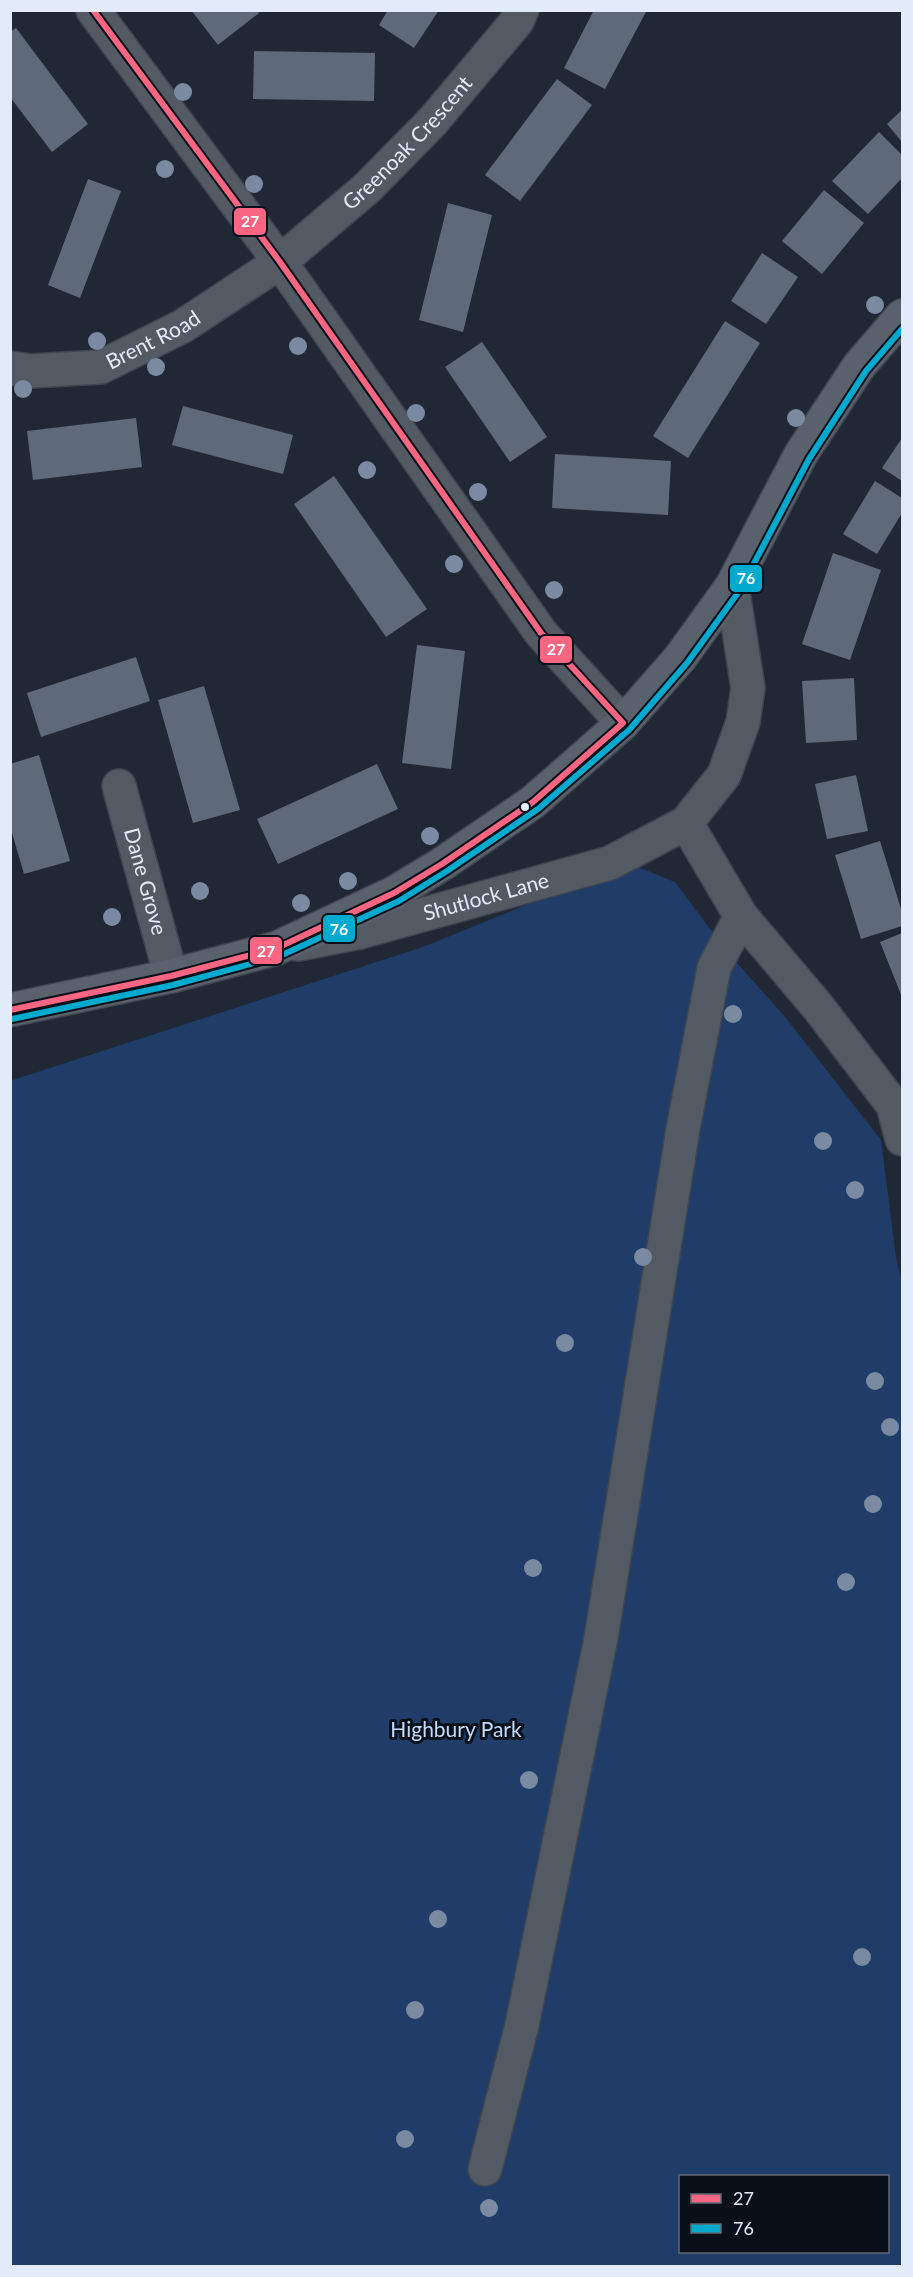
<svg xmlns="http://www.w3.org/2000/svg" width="913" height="2277" viewBox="0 0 913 2277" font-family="Lato,sans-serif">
  <rect width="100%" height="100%" fill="#202835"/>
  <path fill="#1f3d68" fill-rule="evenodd" d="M638,867L675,882L728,953L786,1018L881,1140L896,1257L902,1283V2266H11L10,1081L423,947L575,885ZM680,2176H888V2252H680Z"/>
  <g fill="#5e697a">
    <polygon points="191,10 257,10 259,13 218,45"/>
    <polygon points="388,10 439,10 414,48 379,25"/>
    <polygon points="594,10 647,10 605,89 564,68"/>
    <polygon points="16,28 88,124 52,152 10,97 10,32"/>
    <polygon points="254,51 375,53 374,101 253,99"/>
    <polygon points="557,79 592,105 520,201 485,175"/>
    <polygon points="902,110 902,142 887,124"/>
    <polygon points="879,132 902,155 902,178 868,214 832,181"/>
    <polygon points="88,179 121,191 80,298 48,285"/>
    <polygon points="824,190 864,223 822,274 782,241"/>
    <polygon points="448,203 492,215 463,332 419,320"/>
    <polygon points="762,253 798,277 766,324 731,301"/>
    <polygon points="725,321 760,343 688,458 653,436"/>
    <polygon points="482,342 547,437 510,462 445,367"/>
    <polygon points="183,406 293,435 283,474 172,445"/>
    <polygon points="136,418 142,467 33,480 27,431"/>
    <polygon points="902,438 902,481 882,468"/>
    <polygon points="555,454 671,461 668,515 552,508"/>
    <polygon points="334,476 427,609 386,637 294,504"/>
    <polygon points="875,481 902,498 902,513 877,554 843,534"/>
    <polygon points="833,553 881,570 850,660 802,644"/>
    <polygon points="417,645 465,651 451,769 402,763"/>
    <polygon points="136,657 150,701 41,737 27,693"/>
    <polygon points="854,678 857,740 806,743 802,681"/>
    <polygon points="204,686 240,810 193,823 158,700"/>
    <polygon points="39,755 70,861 24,874 10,826 10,764"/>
    <polygon points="377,764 398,809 278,864 257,819"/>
    <polygon points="856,775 868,831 827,839 815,784"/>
    <polygon points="880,841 902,912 902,926 861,939 835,855"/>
    <polygon points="902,933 902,997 880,942"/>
  </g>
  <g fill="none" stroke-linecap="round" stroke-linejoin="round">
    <defs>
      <g id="street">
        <polyline points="93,10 280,262 541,633 623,723"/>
        <path id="s1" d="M10,368L31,371L101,367L183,326L280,262L367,188L433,121L517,21L522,10"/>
        <path id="s2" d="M119,786L171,976"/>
        <polyline points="686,823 741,916 818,1007 893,1105 902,1139"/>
        <path id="s3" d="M298,944L360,932L610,863L686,823L724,775L743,722L748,688L732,586"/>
        <polyline points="485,2169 522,2025 601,1638 683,1129 714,968 741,916"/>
      </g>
      <polyline id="secondary" points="10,1010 171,976 277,948 394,893 442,864 533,802 623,723 680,658 732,586 801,454 859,366 902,316"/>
    </defs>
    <use href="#street" stroke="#3f4550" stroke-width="36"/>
    <use href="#secondary" stroke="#3f4550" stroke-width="36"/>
    <use href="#street" stroke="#545a64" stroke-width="33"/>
    <use href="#secondary" stroke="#59616d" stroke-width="33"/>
    <defs>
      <polyline id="bus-1" points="10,1010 171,976 277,948 394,893 442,864 533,802 623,723 541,633 280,262 93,10"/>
      <polyline id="bus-2" points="12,1019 173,985 280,956 399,901 447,871 538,809 629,730 687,663 740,590 809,459 866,371 902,329"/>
    </defs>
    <use href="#bus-1" stroke="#09101a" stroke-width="10"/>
    <use href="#bus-2" stroke="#09101a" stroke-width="10"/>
    <use href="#bus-1" stroke="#fa6682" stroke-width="6"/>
    <use href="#bus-2" stroke="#00a9ce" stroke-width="6"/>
  </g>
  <g fill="#7a8aa1">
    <circle cx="183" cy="92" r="9"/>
    <circle cx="165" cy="169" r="9"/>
    <circle cx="254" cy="184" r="9"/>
    <circle cx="875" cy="305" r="9"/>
    <circle cx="97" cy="341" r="9"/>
    <circle cx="298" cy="346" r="9"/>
    <circle cx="156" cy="367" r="9"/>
    <circle cx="23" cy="389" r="9"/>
    <circle cx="416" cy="413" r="9"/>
    <circle cx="796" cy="418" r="9"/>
    <circle cx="367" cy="470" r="9"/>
    <circle cx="478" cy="492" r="9"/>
    <circle cx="454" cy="564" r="9"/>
    <circle cx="554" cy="590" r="9"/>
    <circle cx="430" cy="836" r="9"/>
    <circle cx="348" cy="881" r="9"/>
    <circle cx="200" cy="891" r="9"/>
    <circle cx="301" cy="903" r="9"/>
    <circle cx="112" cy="917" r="9"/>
    <circle cx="733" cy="1014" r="9"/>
    <circle cx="823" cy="1141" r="9"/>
    <circle cx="855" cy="1190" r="9"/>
    <circle cx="643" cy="1257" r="9"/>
    <circle cx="565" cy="1343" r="9"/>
    <circle cx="875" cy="1381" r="9"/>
    <circle cx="890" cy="1427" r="9"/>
    <circle cx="873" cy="1504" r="9"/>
    <circle cx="533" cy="1568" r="9"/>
    <circle cx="846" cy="1582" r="9"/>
    <circle cx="529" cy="1780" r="9"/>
    <circle cx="438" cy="1919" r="9"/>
    <circle cx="862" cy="1957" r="9"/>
    <circle cx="415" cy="2010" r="9"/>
    <circle cx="405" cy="2139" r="9"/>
    <circle cx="489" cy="2208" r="9"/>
  </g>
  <circle fill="#e1ebfa" stroke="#09101a" stroke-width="2" cx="525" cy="807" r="5"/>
  <g text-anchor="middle" stroke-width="6" stroke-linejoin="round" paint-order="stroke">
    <g font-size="21" fill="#e1ebfa" stroke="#09101a">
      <text dy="7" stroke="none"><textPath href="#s1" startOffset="474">Greenoak Crescent</textPath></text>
      <text dy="7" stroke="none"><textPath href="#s1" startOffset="150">Brent Road</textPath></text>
      <text dy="7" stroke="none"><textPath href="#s2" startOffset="99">Dane Grove</textPath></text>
      <text dy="7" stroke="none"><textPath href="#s3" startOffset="194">Shutlock Lane</textPath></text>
    </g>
    <g font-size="21" fill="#c3dafa" stroke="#09101a">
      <text x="456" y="1737">Highbury Park</text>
    </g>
  </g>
  <g stroke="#09101a" stroke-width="2">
    <rect x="233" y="207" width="34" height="29" rx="6" fill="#fa6682"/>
    <rect x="729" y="564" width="34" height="29" rx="6" fill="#00a9ce"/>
    <rect x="539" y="635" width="34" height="29" rx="6" fill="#fa6682"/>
    <rect x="322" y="914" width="34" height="29" rx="6" fill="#00a9ce"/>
    <rect x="249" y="936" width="34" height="29" rx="6" fill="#fa6682"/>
  </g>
  <g font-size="16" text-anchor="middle" font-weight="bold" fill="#fff">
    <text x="250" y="227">27</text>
    <text x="746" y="584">76</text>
    <text x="556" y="655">27</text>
    <text x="339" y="935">76</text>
    <text x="266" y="957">27</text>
  </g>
  <rect width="913" height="2277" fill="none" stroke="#e1ebfa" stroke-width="24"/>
  <rect x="679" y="2175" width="210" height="78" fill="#09101a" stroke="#5f6874" stroke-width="1.5"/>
  <rect x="691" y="2194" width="30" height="9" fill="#fa6682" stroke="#5f6874" stroke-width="1.5"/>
  <text x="733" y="2205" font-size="18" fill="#e1ebfa">27</text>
  <rect x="691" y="2224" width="30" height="9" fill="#00a9ce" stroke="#5f6874" stroke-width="1.5"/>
  <text x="733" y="2235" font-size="18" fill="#e1ebfa">76</text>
</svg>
